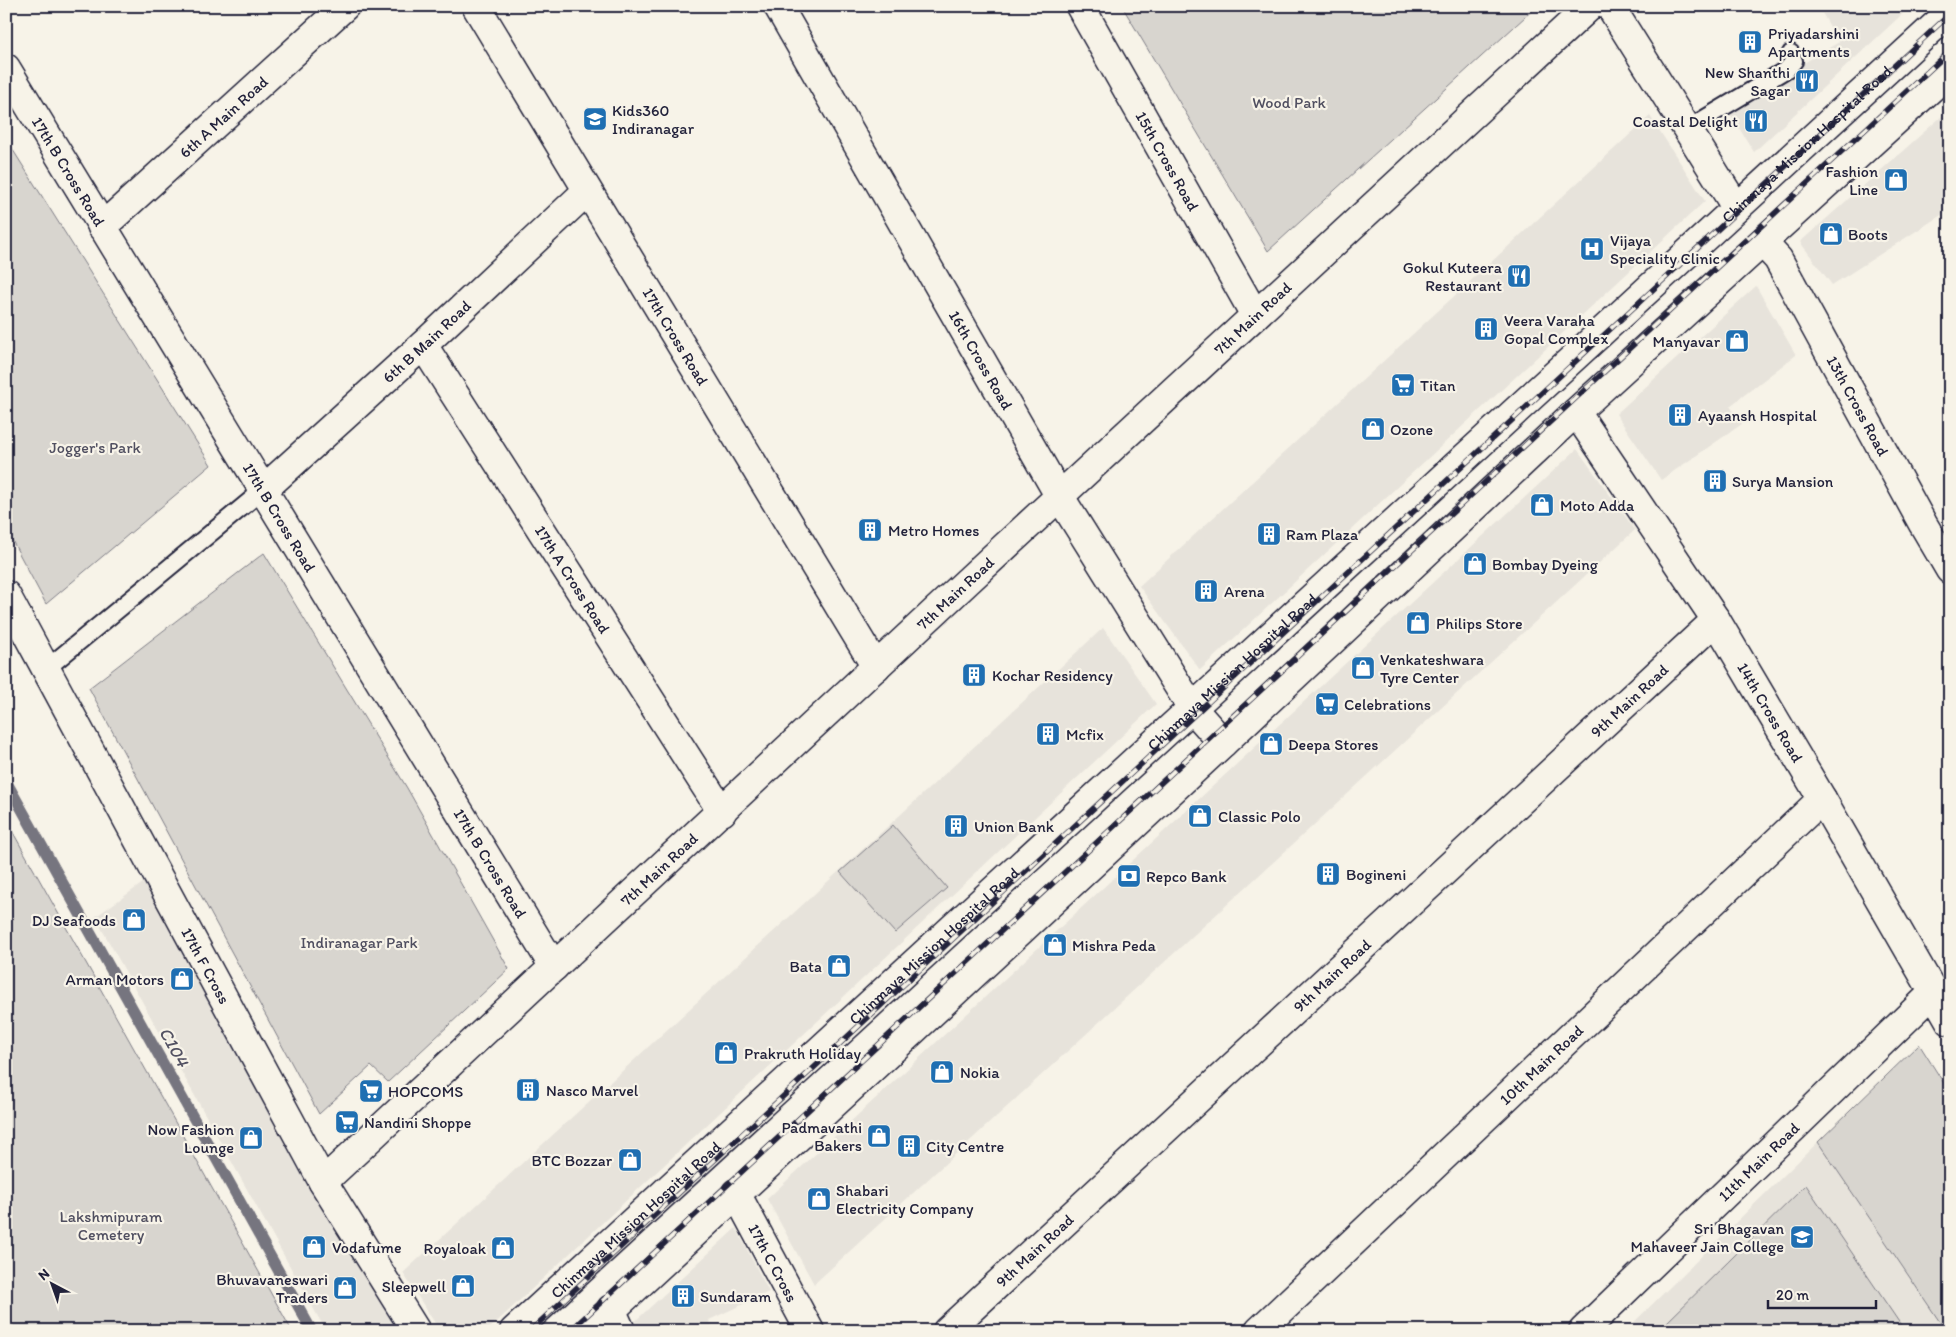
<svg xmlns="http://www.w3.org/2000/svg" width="1956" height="1337" viewBox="0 0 1956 1337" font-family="Itim,sans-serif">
  <rect width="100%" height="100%" fill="#f7f3e8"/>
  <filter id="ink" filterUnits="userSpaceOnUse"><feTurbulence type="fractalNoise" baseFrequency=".02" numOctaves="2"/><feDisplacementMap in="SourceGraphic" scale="10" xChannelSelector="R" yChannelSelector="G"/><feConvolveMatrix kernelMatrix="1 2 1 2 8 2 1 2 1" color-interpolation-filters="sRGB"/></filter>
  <g filter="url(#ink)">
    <g fill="#e7e3db">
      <polygon points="1818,6 1911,6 1754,152 1727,109 1839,42"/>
      <polygon points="1950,109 1950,218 1946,212 1832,285 1800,242"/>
      <polygon points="1650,116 1705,201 1200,670 1139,586"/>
      <polygon points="1756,286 1796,355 1730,406 1742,424 1661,480 1616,414"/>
      <polygon points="1577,449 1635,530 814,1284 767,1199"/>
      <polygon points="1103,628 1156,704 487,1331 440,1331 403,1273"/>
      <polygon points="150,878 401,1331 326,1331 95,917"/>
      <polygon points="1818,1142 1946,1331 1625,1331"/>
      <polygon points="736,1228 769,1292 709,1320 714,1331 635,1331 632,1324"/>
    </g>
    <g fill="#d8d5cf" stroke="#7d7c85">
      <polygon points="1122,6 1537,6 1268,251"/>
      <polygon points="6,139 211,465 46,604 6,529"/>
      <polygon points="264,553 407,788 509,969 388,1082 371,1066 319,1114 89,688"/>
      <polygon points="6,820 292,1331 6,1331"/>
      <polygon points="893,825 947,888 895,933 840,872"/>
      <polygon points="1919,1044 1950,1093 1950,1331 1946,1331 1818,1142"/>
      <polygon points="1806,1185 1905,1331 1658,1331"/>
    </g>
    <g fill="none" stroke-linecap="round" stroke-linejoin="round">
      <polyline stroke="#76747f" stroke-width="11" points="6,781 312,1331"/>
      <defs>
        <g id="service">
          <polyline points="1687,129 1787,69 1794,61 1791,53"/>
          <polyline points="46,669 263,490"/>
        </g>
        <g id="minor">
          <path id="s1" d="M476,6L876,667"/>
          <path id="s2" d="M778,6L1060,497L1192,708L1223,743"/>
          <path id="s3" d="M1080,6L1255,315"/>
          <polyline points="1610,6 1736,207"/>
          <path id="s4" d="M6,68L554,967"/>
          <path id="s5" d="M102,227L345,6"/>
          <path id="s6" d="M1763,243L1778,259L1923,524L1950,570"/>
          <path id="s7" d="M423,345L722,812"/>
          <path id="s8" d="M1576,412L1716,620L1822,799L1950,1021"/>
          <path id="s9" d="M263,490L423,345L587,191"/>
          <path id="s10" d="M6,595L323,1182L416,1331"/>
          <path id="s11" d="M323,1182L971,578L1590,6"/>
          <path id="s12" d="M736,1193L810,1331"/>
          <polyline points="611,1309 621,1331"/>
          <path id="s13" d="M947,1331L1716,620"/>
          <path id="s14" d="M1259,1331L1822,799"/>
          <path id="s15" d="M1583,1331L1933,993"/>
        </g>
        <g id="secondary">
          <path id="s16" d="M514,1331L1950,12"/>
          <polyline points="589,1331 1223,743 1576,412 1950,71"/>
        </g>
      </defs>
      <use href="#service" stroke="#22223b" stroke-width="20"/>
      <use href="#minor" stroke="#22223b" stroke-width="31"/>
      <use href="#secondary" stroke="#22223b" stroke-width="31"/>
      <use href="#service" stroke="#f7f3e8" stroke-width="16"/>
      <use href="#minor" stroke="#f7f3e8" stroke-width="28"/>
      <use href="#secondary" stroke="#f7f3e8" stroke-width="28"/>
      <defs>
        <g id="rail">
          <polyline points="530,1331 1950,14"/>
          <polyline points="570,1331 1950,51"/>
        </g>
      </defs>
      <use href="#rail" stroke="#22223b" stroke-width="5.5"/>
      <use href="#rail" stroke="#f7f3e8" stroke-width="4" stroke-dasharray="11" stroke-linecap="butt"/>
    </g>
  </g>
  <defs>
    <symbol id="building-square" viewBox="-11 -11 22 22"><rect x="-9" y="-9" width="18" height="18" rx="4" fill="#1f6fb2" stroke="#f7f3e8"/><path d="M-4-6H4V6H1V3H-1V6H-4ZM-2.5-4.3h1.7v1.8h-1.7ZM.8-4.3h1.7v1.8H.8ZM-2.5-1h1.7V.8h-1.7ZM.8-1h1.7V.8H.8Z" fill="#fff"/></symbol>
    <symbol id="restaurant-square" viewBox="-11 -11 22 22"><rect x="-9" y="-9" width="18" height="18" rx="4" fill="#1f6fb2" stroke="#f7f3e8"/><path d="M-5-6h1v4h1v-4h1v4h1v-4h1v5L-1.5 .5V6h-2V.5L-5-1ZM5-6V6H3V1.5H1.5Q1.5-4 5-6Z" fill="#fff"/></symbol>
    <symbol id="school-square" viewBox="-11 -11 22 22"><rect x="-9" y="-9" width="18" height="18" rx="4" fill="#1f6fb2" stroke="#f7f3e8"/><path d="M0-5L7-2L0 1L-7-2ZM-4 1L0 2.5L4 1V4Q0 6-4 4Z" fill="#fff"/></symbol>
    <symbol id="shop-square" viewBox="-11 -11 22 22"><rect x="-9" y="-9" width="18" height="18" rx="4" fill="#1f6fb2" stroke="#f7f3e8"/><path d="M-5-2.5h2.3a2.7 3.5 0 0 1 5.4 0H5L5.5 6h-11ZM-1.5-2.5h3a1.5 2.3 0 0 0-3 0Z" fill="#fff"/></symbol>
    <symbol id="hospital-square" viewBox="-11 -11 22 22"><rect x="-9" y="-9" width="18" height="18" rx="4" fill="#1f6fb2" stroke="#f7f3e8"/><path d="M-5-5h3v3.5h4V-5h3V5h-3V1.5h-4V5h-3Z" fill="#fff"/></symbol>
    <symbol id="supermarket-square" viewBox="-11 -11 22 22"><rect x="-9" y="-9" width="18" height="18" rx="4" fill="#1f6fb2" stroke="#f7f3e8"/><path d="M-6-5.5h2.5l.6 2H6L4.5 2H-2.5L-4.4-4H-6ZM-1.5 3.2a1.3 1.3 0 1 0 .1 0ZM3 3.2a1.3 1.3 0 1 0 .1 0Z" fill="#fff"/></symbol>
    <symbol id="bank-square" viewBox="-11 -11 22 22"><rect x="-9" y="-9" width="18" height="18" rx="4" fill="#1f6fb2" stroke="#f7f3e8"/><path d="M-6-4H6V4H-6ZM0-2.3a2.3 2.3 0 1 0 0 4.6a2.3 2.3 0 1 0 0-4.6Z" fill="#fff"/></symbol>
    <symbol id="university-square" viewBox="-11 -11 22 22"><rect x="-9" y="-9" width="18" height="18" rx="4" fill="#1f6fb2" stroke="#f7f3e8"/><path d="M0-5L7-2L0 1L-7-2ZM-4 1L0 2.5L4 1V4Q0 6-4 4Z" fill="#fff"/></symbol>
  </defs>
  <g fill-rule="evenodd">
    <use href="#building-square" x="1736" y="28" width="28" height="28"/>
    <use href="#restaurant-square" x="1793" y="67" width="28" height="28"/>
    <use href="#school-square" x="581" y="105" width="28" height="28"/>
    <use href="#restaurant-square" x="1742" y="107" width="28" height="28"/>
    <use href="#shop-square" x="1882" y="166" width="28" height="28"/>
    <use href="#shop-square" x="1817" y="220" width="28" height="28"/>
    <use href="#hospital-square" x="1578" y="235" width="28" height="28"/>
    <use href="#restaurant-square" x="1505" y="262" width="28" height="28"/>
    <use href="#building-square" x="1472" y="315" width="28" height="28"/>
    <use href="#shop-square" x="1723" y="327" width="28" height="28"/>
    <use href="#supermarket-square" x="1389" y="371" width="28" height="28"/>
    <use href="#building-square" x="1666" y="401" width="28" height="28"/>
    <use href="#shop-square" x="1359" y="415" width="28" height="28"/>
    <use href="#building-square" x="1701" y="467" width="28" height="28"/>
    <use href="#shop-square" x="1528" y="491" width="28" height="28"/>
    <use href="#building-square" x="856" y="516" width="28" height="28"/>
    <use href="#building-square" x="1255" y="520" width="28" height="28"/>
    <use href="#shop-square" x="1461" y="550" width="28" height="28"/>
    <use href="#building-square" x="1192" y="577" width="28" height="28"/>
    <use href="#shop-square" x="1404" y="609" width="28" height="28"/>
    <use href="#shop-square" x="1349" y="654" width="28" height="28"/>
    <use href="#building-square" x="960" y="661" width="28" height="28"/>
    <use href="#supermarket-square" x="1313" y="690" width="28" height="28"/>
    <use href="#building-square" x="1034" y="720" width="28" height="28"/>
    <use href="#shop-square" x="1257" y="730" width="28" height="28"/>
    <use href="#shop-square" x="1186" y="802" width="28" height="28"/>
    <use href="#building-square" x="942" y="812" width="28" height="28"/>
    <use href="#building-square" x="1314" y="860" width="28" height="28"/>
    <use href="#bank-square" x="1115" y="862" width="28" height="28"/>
    <use href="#shop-square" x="120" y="906" width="28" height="28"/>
    <use href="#shop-square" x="1041" y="931" width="28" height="28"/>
    <use href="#shop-square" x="825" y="952" width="28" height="28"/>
    <use href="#shop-square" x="168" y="965" width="28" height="28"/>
    <use href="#shop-square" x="712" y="1039" width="28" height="28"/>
    <use href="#shop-square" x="928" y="1058" width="28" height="28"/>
    <use href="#building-square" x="514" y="1076" width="28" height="28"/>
    <use href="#supermarket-square" x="357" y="1077" width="28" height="28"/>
    <use href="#supermarket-square" x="333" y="1108" width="28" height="28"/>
    <use href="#shop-square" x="865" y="1122" width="28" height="28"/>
    <use href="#shop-square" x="237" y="1124" width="28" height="28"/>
    <use href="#building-square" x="895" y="1132" width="28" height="28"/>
    <use href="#shop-square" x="616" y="1146" width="28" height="28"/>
    <use href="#shop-square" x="805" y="1185" width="28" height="28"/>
    <use href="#university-square" x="1788" y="1223" width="28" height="28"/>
    <use href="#shop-square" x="300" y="1233" width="28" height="28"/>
    <use href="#shop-square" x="489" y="1234" width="28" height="28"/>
    <use href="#shop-square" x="449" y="1272" width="28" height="28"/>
    <use href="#shop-square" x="331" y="1274" width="28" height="28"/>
    <use href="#building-square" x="669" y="1282" width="28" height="28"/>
  </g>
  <g text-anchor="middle" stroke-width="4.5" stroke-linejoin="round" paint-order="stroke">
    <g font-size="16" fill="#22223b" stroke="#f7f3e8" text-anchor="start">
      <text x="1768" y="39">Priyadarshini<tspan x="1768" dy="18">Apartments</tspan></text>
      <text x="1790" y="78" text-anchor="end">New Shanthi<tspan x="1790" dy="18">Sagar</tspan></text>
      <text x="612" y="116">Kids360<tspan x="612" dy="18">Indiranagar</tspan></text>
      <text x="1738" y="127" text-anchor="end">Coastal Delight</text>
      <text x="1878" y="177" text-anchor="end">Fashion<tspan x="1878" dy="18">Line</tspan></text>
      <text x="1848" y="240">Boots</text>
      <text x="1610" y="246">Vijaya<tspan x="1610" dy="18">Speciality Clinic</tspan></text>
      <text x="1502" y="273" text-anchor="end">Gokul Kuteera<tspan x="1502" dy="18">Restaurant</tspan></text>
      <text x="1504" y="326">Veera Varaha<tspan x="1504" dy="18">Gopal Complex</tspan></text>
      <text x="1720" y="347" text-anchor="end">Manyavar</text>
      <text x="1420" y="391">Titan</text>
      <text x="1698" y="421">Ayaansh Hospital</text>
      <text x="1390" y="435">Ozone</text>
      <text x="1732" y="487">Surya Mansion</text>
      <text x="1560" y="511">Moto Adda</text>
      <text x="888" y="536">Metro Homes</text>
      <text x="1286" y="540">Ram Plaza</text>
      <text x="1492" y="570">Bombay Dyeing</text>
      <text x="1224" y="597">Arena</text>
      <text x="1436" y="629">Philips Store</text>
      <text x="1380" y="665">Venkateshwara<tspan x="1380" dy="18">Tyre Center</tspan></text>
      <text x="992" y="681">Kochar Residency</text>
      <text x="1344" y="710">Celebrations</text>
      <text x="1066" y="740">Mcfix</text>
      <text x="1288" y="750">Deepa Stores</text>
      <text x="1218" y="822">Classic Polo</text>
      <text x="974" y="832">Union Bank</text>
      <text x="1346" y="880">Bogineni</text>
      <text x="1146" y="882">Repco Bank</text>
      <text x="116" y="926" text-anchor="end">DJ Seafoods</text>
      <text x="1072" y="951">Mishra Peda</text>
      <text x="822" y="972" text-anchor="end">Bata</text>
      <text x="164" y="985" text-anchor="end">Arman Motors</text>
      <text x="744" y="1059">Prakruth Holiday</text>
      <text x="960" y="1078">Nokia</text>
      <text x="546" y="1096">Nasco Marvel</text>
      <text x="388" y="1097">HOPCOMS</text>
      <text x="364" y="1128">Nandini Shoppe</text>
      <text x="862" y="1133" text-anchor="end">Padmavathi<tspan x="862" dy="18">Bakers</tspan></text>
      <text x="234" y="1135" text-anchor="end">Now Fashion<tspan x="234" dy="18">Lounge</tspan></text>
      <text x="926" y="1152">City Centre</text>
      <text x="612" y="1166" text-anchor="end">BTC Bozzar</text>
      <text x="836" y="1196">Shabari<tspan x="836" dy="18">Electricity Company</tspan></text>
      <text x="1784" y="1234" text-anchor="end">Sri Bhagavan<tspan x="1784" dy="18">Mahaveer Jain College</tspan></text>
      <text x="332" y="1253">Vodafume</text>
      <text x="486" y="1254" text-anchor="end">Royaloak</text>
      <text x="328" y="1285" text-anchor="end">Bhuvavaneswari<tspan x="328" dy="18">Traders</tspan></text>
      <text x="446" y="1292" text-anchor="end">Sleepwell</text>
      <text x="700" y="1302">Sundaram</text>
    </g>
    <g font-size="16" fill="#504f60" stroke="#f7f3e8">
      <text x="1289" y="108">Wood Park</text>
      <text x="95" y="453">Jogger's Park</text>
      <text x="359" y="948">Indiranagar Park</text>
      <text x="111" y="1222">Lakshmipuram<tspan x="111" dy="18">Cemetery</tspan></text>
    </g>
    <g font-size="16" fill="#22223b" stroke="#f7f3e8">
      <text dy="6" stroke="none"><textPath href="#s5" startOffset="164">6th A Main Road</textPath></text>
      <text dy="6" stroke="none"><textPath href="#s16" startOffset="1755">Chinmaya Mission Hospital Road</textPath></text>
      <text dy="6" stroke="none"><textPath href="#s3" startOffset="178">15th Cross Road</textPath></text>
      <text dy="6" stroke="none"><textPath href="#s4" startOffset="121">17th B Cross Road</textPath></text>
      <text dy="6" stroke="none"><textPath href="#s11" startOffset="1269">7th Main Road</textPath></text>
      <text dy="6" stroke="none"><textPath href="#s1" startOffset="386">17th Cross Road</textPath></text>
      <text dy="6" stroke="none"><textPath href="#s9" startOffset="221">6th B Main Road</textPath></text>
      <text dy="6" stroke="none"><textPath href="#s2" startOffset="408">16th Cross Road</textPath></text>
      <text dy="6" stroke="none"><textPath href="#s6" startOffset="189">13th Cross Road</textPath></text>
      <text dy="6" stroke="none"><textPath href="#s4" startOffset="526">17th B Cross Road</textPath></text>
      <text dy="6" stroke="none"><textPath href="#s7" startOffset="278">17th A Cross Road</textPath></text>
      <text dy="6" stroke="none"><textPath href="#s11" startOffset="864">7th Main Road</textPath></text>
      <text dy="6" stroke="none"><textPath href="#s16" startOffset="975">Chinmaya Mission Hospital Road</textPath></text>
      <text dy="6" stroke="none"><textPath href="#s13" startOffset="929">9th Main Road</textPath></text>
      <text dy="6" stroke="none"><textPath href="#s8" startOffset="358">14th Cross Road</textPath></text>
      <text dy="6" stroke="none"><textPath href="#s4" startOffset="931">17th B Cross Road</textPath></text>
      <text dy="6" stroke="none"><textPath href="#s11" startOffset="459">7th Main Road</textPath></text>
      <text dy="6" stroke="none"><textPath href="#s16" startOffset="570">Chinmaya Mission Hospital Road</textPath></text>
      <text dy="6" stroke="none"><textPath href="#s10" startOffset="421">17th F Cross</textPath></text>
      <text dy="6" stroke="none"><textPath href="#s13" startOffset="524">9th Main Road</textPath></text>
      <text dy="6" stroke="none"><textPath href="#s14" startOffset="388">10th Main Road</textPath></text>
      <text dy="6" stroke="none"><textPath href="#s15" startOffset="244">11th Main Road</textPath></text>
      <text dy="6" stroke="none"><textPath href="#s16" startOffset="165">Chinmaya Mission Hospital Road</textPath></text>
      <text dy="6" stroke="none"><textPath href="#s13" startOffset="119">9th Main Road</textPath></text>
      <text dy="6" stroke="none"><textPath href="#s12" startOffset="79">17th C Cross</textPath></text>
    </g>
    <g font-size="18" font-style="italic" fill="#535263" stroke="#f7f3e8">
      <text transform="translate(174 1047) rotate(61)" y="6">C104</text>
    </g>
  </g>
  <rect width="1956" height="1337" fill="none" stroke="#f7f3e8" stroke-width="25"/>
  <rect x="12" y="12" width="1931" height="1312" fill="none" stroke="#22223b" stroke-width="2" filter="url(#ink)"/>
  <g transform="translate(52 1284) rotate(319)" stroke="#f7f3e8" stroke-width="4" paint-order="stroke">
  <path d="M0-4L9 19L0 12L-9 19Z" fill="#22223b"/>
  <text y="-8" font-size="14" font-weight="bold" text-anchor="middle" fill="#22223b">N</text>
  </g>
  <path d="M1768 1300v8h108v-8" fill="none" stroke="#22223b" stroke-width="2.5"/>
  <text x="1776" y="1300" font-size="15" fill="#22223b" stroke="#f7f3e8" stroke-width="4" paint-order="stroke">20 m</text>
</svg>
